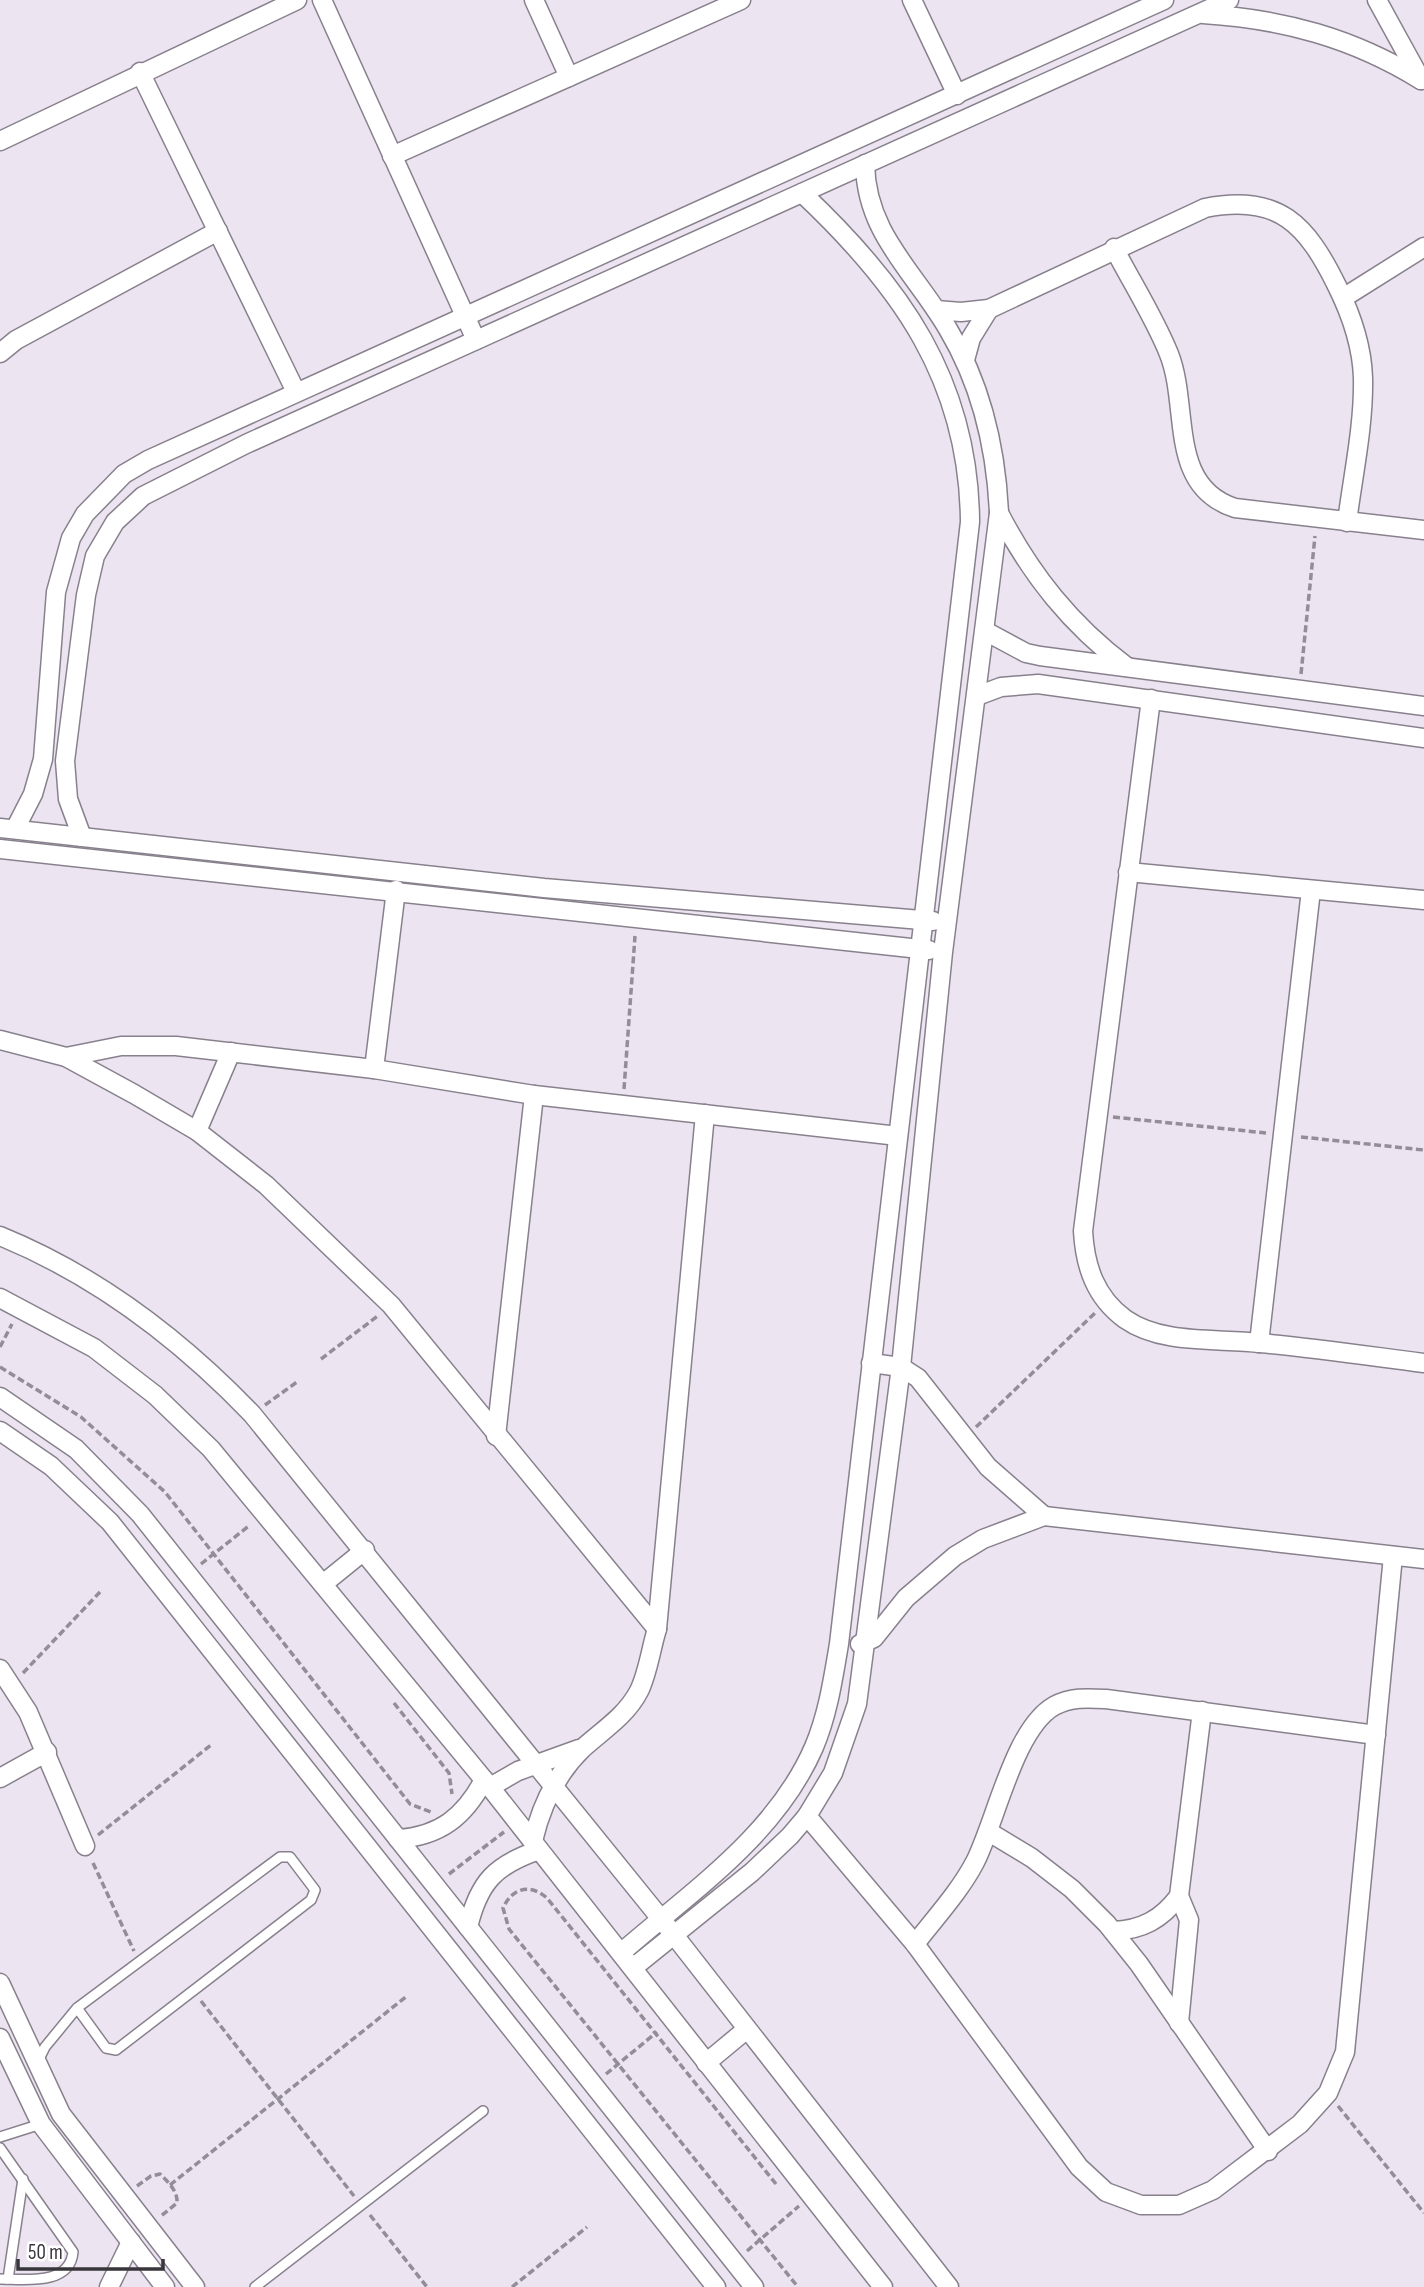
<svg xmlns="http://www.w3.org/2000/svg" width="1424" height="2287" viewBox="0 0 1424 2287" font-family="'Sofia Sans Condensed',sans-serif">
  <rect width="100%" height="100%" fill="#ece4f1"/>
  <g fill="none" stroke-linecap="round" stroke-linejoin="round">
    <defs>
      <g id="lane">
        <polyline points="38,2061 45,2047 77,2008 280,1857 290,1857 315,1890 311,1900 116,2050 106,2048 77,2008"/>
        <polyline points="0,2137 41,2124"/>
        <path d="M0,2148L73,2252C70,2286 24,2279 0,2279"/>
        <polyline points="8,2279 23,2179"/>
        <polyline points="255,2287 483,2111"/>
      </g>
      <g id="street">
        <polyline points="322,0 476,340"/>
        <polyline points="534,0 569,77"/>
        <polyline points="912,0 957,95"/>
        <polyline points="1377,0 1421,80"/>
        <path d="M1203,14C1283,19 1353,38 1421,80"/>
        <polyline points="140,72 296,392"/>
        <polyline points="0,141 297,0"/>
        <polyline points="392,156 741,0"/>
        <path d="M1114,248C1132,283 1154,317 1169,354C1190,407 1167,486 1235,508L1424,530"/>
        <polyline points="1343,298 1424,247"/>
        <path d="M936,310L961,312L989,309L1205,208C1279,193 1307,225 1337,286C1352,316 1362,345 1363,378C1364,425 1353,475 1347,522"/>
        <polyline points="0,353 16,340 218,231"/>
        <polyline points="965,360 971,338 989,309"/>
        <path d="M999,513C1031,575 1071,625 1127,667"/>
        <polyline points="985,631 1026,653 1040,656 1424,706"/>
        <polyline points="977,696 1001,687 1038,684 1424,738"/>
        <path d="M1151,699L1083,1231C1085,1266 1095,1297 1125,1319C1162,1345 1217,1338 1260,1343C1315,1348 1369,1356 1424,1363"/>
        <polyline points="0,828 544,888 933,921"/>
        <polyline points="15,829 33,794 43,759 56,592 71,538 85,514 124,474 148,460 1164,0"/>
        <polyline points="82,837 68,799 65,761 86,595 95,556 115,522 143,496 246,444 1229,0"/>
        <polyline points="0,849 929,950"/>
        <polyline points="1128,872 1424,900"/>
        <polyline points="0,1040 66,1057 134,1094 197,1131 266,1185 391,1305 657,1629"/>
        <polyline points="66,1057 121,1046 176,1046 374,1069 534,1095 898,1136"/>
        <polyline points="374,1069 396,890"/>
        <polyline points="197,1131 231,1052"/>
        <path d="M0,1236C98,1276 180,1339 252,1414L674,1935L949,2287"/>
        <polyline points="0,1298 94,1348 155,1395 211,1449 490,1787 883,2287"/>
        <polyline points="1259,1343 1311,890"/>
        <polyline points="871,1363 901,1367 918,1378 988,1467 1044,1516"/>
        <polyline points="0,1397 76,1449 140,1514 754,2287"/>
        <polyline points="0,1431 51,1466 110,1522 716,2287"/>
        <polyline points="496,1436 534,1095"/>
        <polyline points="323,1584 365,1550"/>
        <polyline points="860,1644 874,1638 906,1598 955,1556 983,1539 1044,1516 1424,1559"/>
        <polyline points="0,1669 28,1712 85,1846"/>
        <polyline points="0,1778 47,1752"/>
        <polyline points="490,1787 518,1771 579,1749"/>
        <polyline points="807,1816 915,1944 1079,2167 1106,2192 1141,2205 1179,2205 1213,2190 1300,2124 1328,2093 1345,2052 1393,1556"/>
        <polyline points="989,1832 1032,1858 1072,1889 1107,1924 1139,1964 1268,2151"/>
        <path d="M398,1839C440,1836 464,1817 484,1780"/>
        <path d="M533,1841C541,1806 556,1774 583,1748C603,1730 626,1716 639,1691C648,1673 651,1648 657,1629L705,1114"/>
        <polyline points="1179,1896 1189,1920 1179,2023"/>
        <path d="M468,1927C479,1882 495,1865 539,1850"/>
        <path d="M1113,1931C1142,1930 1162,1919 1179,1896L1202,1711"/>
        <path d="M915,1944C935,1918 960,1891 975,1862C996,1821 1014,1729 1054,1706C1071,1697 1087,1698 1106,1699L1376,1735"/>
        <path d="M622,1952C692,1891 776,1835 814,1747C828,1714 833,1679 839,1644L970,522C969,381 901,286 802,193"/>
        <path d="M634,1967L752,1872L790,1836L807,1816L833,1773L857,1704L901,1367L943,952L999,513C996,447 982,386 948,329C915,272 866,234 865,164"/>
        <polyline points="0,1983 61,2114 195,2287"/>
        <polyline points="0,2038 41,2124 165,2287"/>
        <polyline points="706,2063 747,2029"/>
        <polyline points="109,2287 131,2242"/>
      </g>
    </defs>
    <use href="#lane" stroke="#88818d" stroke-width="12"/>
    <use href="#street" stroke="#88818d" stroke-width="21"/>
    <g stroke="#928d96" stroke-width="3.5" stroke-dasharray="7 3.5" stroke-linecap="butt">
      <polyline points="1301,674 1315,536"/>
      <polyline points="624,1089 635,936"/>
      <polyline points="1113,1117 1266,1133"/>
      <polyline points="1301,1137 1424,1150"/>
      <polyline points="0,1347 12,1324"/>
      <polyline points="321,1359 379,1315"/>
      <polyline points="0,1367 81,1417 165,1492 410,1804 431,1812"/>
      <polyline points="265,1405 297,1382"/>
      <polyline points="976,1427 1095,1313"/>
      <polyline points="201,1564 250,1525"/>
      <polyline points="23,1673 100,1592"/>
      <polyline points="394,1703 449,1773 452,1794"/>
      <polyline points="98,1835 211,1745"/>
      <polyline points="93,1863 134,1951"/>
      <polyline points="449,1874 504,1832"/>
      <polyline points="201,2001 354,2196"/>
      <polyline points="606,2074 657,2032"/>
      <polyline points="1338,2106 1424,2213"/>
      <path d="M776,2184L547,1898C530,1883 512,1888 503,1908L509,1929L798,2287"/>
      <polyline points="170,2185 407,1996"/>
      <path d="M137,2186L151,2176L160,2174C168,2182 178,2191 177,2203L161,2216"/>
      <polyline points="370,2215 427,2287"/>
      <polyline points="747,2251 799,2206"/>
      <polyline points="512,2287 587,2227"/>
    </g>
    <use href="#lane" stroke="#fff" stroke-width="9"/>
    <use href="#street" stroke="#fff" stroke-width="18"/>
  </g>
  <path d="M18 2259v10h145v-10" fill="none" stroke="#39363b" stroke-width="3.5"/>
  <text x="28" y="2259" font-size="21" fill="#39363b" stroke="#ffffff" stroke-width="5" paint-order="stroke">50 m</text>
</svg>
